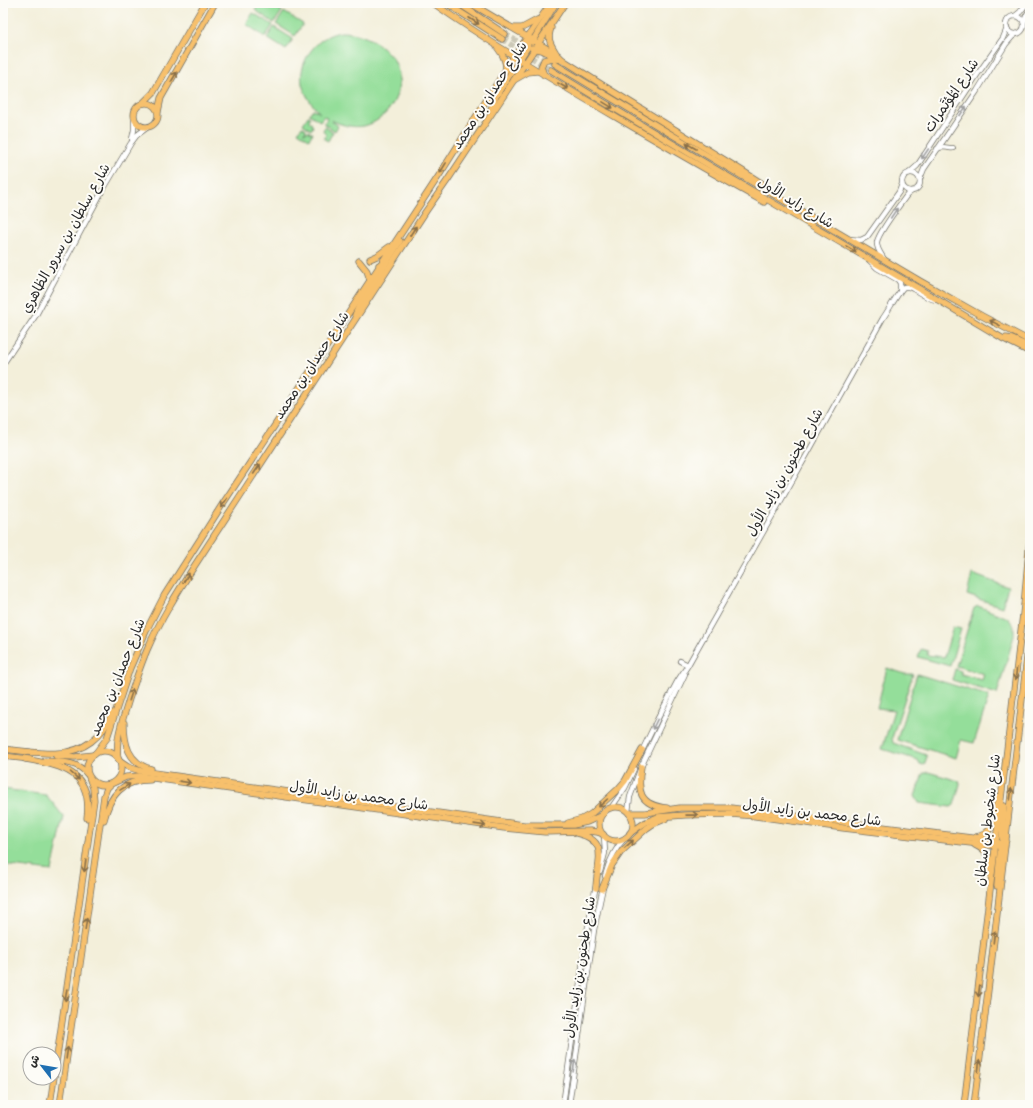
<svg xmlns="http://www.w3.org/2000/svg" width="1033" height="1108" viewBox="0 0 1033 1108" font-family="'Indie Flower','Playpen Sans Arabic',sans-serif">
  <rect width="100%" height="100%" fill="#fdfcf7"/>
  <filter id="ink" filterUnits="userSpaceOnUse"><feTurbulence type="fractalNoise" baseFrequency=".025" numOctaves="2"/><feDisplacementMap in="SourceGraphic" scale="8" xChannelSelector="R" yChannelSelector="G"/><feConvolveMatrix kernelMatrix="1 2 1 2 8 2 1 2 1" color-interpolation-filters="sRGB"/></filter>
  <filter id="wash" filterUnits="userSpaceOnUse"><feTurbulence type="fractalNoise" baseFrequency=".012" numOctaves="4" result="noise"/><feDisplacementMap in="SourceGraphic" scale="16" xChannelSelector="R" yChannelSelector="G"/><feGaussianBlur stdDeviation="0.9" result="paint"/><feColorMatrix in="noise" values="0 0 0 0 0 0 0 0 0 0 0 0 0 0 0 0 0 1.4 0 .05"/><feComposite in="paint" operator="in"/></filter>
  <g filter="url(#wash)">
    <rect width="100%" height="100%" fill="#f3efda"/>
    <g fill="#94de9a" stroke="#608462">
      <polygon points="260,3 270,3 282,11 274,23 255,10"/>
      <polygon points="284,12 303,24 295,36 276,24"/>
      <polygon points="253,13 273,25 265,37 246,24"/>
      <polygon points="274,27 293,39 286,50 267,38"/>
      <path d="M341,32C355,32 369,37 381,46C387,52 395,59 397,68C405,91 389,120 364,126C353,128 341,125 331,120L338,126L335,131L324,124L327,118L324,116L320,121L309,114L313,109L320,113C312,105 305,95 302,84C298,60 318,35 341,32Z"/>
      <polygon points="308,116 310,117 309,122 311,123 313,127 311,130 303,124"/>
      <polygon points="302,126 306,129 306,131 303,133 309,131 310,133 313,133 309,139 298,132"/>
      <polygon points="325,127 333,132 328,141 324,139 326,135 323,130"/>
      <polygon points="972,574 1008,587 1002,607 967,595"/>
      <polygon points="978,606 1008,618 1014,626 1014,636 997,694 952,680 955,669 961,671 961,674 982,680 984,674 956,666 974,608"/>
      <polygon points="953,627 961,629 950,666 918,657 921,649 928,651 927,655 944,657"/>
      <polygon points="887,668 905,674 913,674 892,738 893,743 926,755 927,757 924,765 920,764 918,760 882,749 894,710 877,708"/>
      <polygon points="917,674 989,696 974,743 961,740 956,758 897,740"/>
      <polygon points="928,772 959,781 960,784 954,805 951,807 919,803 915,796 923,774"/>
      <polygon points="3,789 46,795 64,817 52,871 3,865"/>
    </g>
  </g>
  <g filter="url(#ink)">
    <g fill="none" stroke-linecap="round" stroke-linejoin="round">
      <g stroke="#cbc8b7" stroke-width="5.5" stroke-dasharray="5.5 3" stroke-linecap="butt">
        <polyline points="505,34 555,64"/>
        <polyline points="502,39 551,70"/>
      </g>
      <defs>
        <g id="minor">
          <polyline points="1015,16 1020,12 1027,3"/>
          <circle cx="1015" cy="25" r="9"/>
          <polyline points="1024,23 1026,16 1030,9"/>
          <polyline points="132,139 134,130 134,117"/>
          <path d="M937,149C945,145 947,149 953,148"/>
          <circle cx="911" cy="182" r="9"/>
          <polyline points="909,173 917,166 977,75 1003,38 1007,28"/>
          <polyline points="920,179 924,169 977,91 1006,44 1012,37 1016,34"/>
          <polyline points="849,239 861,240 867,237 899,192 902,184"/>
          <path d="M884,259C881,254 876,248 877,242C878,234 901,203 907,195L912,191"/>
          <polyline points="870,261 877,268 898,280 900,283 900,290"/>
          <polyline points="3,364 36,315 100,195 131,143 137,135 148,127"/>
          <polyline points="680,661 688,665"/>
          <path d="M641,753L657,720L677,682L688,665L809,451L883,318C887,313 900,289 904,287C908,286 910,287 913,289C920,293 928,299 936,300"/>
          <polyline points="611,808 625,788 634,769"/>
          <polyline points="628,812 630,797 641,767 685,674"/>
          <polyline points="600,872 605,853 604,835"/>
          <path d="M605,876C609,861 614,849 625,838"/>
          <polyline points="563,1105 587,932 596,885"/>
          <polyline points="569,1105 594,930 603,887"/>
        </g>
        <g id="major">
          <path d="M433,3C493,45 556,82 619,119C667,147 715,175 764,202"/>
          <polyline points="446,3 502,39"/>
          <polyline points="458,3 505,34"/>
          <polyline points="470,3 558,55 563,60 604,86 741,170 766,186"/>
          <polyline points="514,28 522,28 537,20"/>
          <path d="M551,28C547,39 550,43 556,53"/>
          <polyline points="532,42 556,3"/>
          <path d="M497,47C503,55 506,60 506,70"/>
          <polyline points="532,48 542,50 552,55"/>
          <polyline points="555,64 669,133 920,281 982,316 1030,341"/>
          <path d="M551,70C700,162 852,248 1002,338L1030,352"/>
          <polyline points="544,75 541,67 544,60 551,58 563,60"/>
          <polyline points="514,80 528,72 537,71"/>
          <polyline points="143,103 153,93 205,3"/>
          <circle cx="146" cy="115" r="12"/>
          <polyline points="491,109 496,96 527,48 528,43 528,37"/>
          <polyline points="158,112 161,98 215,3"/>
          <polyline points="370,259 377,256 389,247"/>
          <polyline points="359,261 367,271 370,280"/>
          <polyline points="382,271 383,268 400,241"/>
          <polyline points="355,315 359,306 381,272 381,268 379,265"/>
          <polyline points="1006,338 1012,339 1030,347"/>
          <path d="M124,723C124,743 128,763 151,769"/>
          <polyline points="3,749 30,752"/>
          <circle cx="104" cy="768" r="17"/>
          <path d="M27,752C37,752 48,754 58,753C83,752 103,737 112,713"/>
          <polyline points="95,754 107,738 130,668 147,629 164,596 222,505 277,422 440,174 511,61 551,3"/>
          <polyline points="3,756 29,759"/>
          <polyline points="56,756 75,757 93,755"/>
          <path d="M25,759C62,766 93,771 87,818"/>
          <path d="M118,759C115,737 123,720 129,699C135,683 140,666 147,650C160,620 177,593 195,565L426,211L447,181L565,3"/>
          <path d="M45,761C59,762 78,761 87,774"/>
          <polyline points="119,761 128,767 141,771 524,825 573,825 587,822 598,817 603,814"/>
          <path d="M641,767C637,791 639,805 667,808"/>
          <polyline points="113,783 126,777 139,776 504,828 545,832 590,831 597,832 603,834"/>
          <polyline points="1004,806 1002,838 1004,839 1006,837"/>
          <circle cx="616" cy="824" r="17"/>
          <polyline points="629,813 645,813 680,808 731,808 996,841 999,843"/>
          <path d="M104,820C110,795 122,780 150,780"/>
          <polyline points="568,823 582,819 591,814 618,789 625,781 642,750"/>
          <path d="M576,833C612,841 596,864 596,888"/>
          <polyline points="630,833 646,822 658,817 685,815 730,814 755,816 843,828 996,846 999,845 1006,840"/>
          <path d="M976,837C998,833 993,812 999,796"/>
          <path d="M975,845C987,851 990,856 990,870"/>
          <polyline points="997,886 1001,845"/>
          <polyline points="602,889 612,865 621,852 647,828 653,824 665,819"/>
          <polyline points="50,1105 94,800 93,788 89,777"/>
          <polyline points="60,1105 104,796 107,788 111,784"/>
          <polyline points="964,1105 1005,766 1024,605 1030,537"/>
          <polyline points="974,1105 991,966 1030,631"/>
        </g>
      </defs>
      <use href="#minor" stroke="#717068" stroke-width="6"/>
      <use href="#major" stroke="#717068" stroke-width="7"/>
      <use href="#minor" stroke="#fff" stroke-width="4.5"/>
      <use href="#major" stroke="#f7c06c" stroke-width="5.5"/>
    </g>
    <defs><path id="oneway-shaft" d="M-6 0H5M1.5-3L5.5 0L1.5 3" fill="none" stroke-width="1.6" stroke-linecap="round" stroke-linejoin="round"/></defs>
    <g stroke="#876e48">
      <use href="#oneway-shaft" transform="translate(474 21) rotate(33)"/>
      <use href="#oneway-shaft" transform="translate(174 77) rotate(-59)"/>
      <use href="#oneway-shaft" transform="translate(563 86) rotate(30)"/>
      <use href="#oneway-shaft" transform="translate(608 105) rotate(31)"/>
      <use href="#oneway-shaft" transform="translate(691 146) rotate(-150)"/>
      <use href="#oneway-shaft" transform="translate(443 168) rotate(122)"/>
      <use href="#oneway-shaft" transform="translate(413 231) rotate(-57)"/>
      <use href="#oneway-shaft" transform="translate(851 249) rotate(30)"/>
      <use href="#oneway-shaft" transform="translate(995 323) rotate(-152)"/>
      <use href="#oneway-shaft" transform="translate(257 469) rotate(-56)"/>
      <use href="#oneway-shaft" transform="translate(224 503) rotate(123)"/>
      <use href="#oneway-shaft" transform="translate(186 578) rotate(-58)"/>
      <use href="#oneway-shaft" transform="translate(1016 674) rotate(97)"/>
      <use href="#oneway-shaft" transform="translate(131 695) rotate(-72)"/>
      <use href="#oneway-shaft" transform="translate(75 776) rotate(41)"/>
      <use href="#oneway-shaft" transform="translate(185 782) rotate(8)"/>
      <use href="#oneway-shaft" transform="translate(125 787) rotate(-32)"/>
      <use href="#oneway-shaft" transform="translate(1011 794) rotate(-83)"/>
      <use href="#oneway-shaft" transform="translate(603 803) rotate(138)"/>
      <use href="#oneway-shaft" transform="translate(692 815) rotate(-1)"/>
      <use href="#oneway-shaft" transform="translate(480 825) rotate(8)"/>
      <use href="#oneway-shaft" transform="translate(629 844) rotate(-42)"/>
      <use href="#oneway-shaft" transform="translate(85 866) rotate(98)"/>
      <use href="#oneway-shaft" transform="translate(86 924) rotate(-82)"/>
      <use href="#oneway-shaft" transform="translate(994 937) rotate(-83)"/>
      <use href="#oneway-shaft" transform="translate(979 991) rotate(97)"/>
      <use href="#oneway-shaft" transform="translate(66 995) rotate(98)"/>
      <use href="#oneway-shaft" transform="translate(67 1053) rotate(-82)"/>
      <use href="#oneway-shaft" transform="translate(979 1066) rotate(-83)"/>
    </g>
    <g stroke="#a0a0a0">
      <use href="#oneway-shaft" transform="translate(963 111) rotate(-56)"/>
      <use href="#oneway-shaft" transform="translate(925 154) rotate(124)"/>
      <use href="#oneway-shaft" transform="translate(894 213) rotate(-56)"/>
      <use href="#oneway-shaft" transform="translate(655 724) rotate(116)"/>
      <use href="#oneway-shaft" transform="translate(574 1066) rotate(-82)"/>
    </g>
  </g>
  <g text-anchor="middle" stroke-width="4" stroke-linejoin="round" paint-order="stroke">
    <g font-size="14" fill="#2b2b2b" stroke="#fdfcf7">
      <text transform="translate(489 95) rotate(-57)" y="5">شارع حمدان بن محمد</text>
      <text transform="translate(951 95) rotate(-56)" y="5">شارع المُؤتَمرات</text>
      <text transform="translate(796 202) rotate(31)" y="5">شارع زايد الأول</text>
      <text transform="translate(65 238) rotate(-61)" y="5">شارع سلطان بن سرور الظاهري</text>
      <text transform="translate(311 365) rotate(-57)" y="5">شارع حمدان بن محمد</text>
      <text transform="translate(784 472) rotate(-61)" y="5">شارع طحنون بن زايد الأول</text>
      <text transform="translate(117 677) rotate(-68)" y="5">شارع حمدان بن محمد</text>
      <text transform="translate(359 795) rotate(8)" y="5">شارع محمد بن زايد الأول</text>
      <text transform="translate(812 812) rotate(7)" y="5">شارع محمد بن زايد الأول</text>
      <text transform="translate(987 820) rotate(-83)" y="5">شارع شخبوط بن سلطان</text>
      <text transform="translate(579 967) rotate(-81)" y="5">شارع طحنون بن زايد الأول</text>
    </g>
  </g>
  <rect width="1033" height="1108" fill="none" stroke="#fdfcf7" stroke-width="16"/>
  <g transform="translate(42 1066) rotate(301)"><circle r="19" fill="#fdfcf7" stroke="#a9a8a5"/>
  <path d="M0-3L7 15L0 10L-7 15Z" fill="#1f6fb2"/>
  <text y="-6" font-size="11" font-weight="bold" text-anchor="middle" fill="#2b2b2b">ش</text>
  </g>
</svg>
